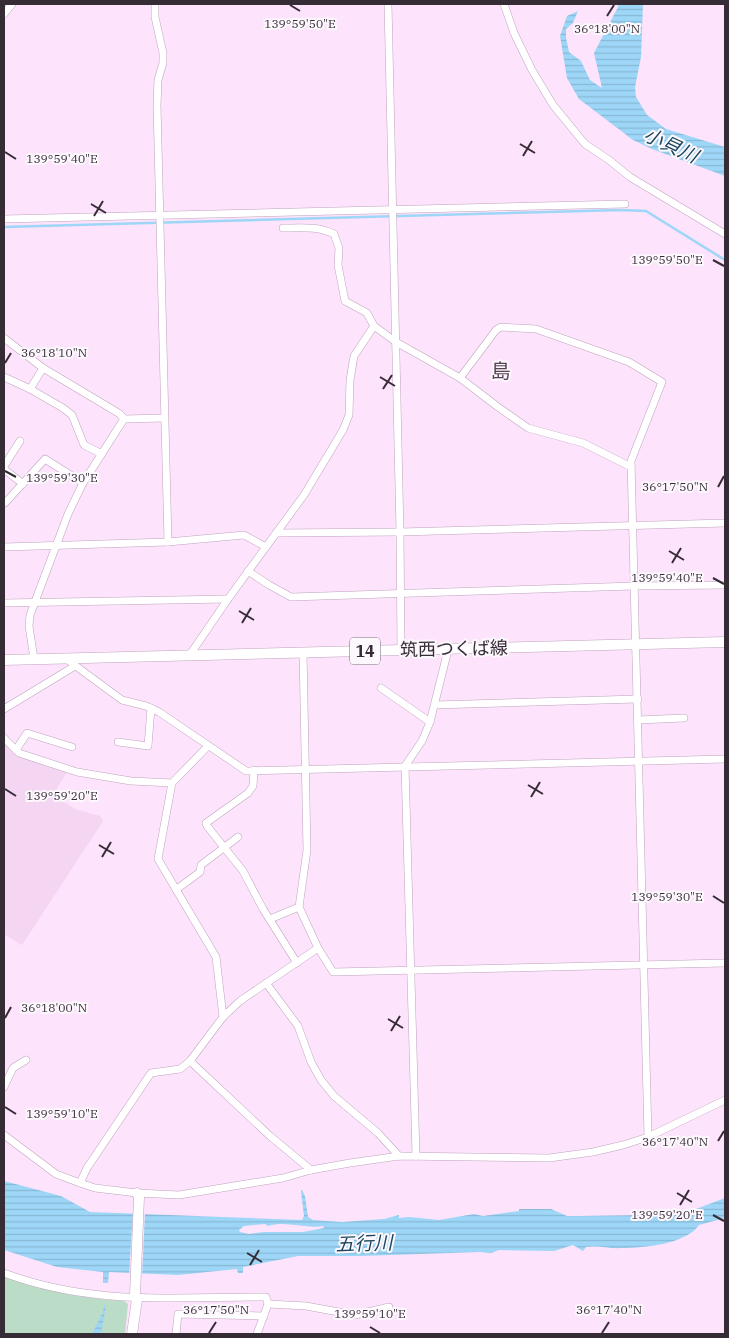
<svg xmlns="http://www.w3.org/2000/svg" width="729" height="1338" viewBox="0 0 729 1338" font-family="'IBM Plex Serif','Noto Sans JP',serif">
  <defs>
    <pattern id="water-rules" width="6" height="5" patternUnits="userSpaceOnUse" patternTransform="scale(1.25)"><rect width="6" height="5" fill="#9dd6f7"/><path d="M0 2.5h6" fill="none" stroke="#88b8d4"/></pattern>
  </defs>
  <rect width="100%" height="100%" fill="#fde3fc"/>
  <polygon fill="#f4d5f2" points="4,744 18,756 67,772 53,795 75,809 100,816 103,821 22,945 4,934"/>
  <path fill="#bbddc7" d="M4,1276C42,1290 83,1299 124,1301L128,1304L125,1334H4Z"/>
  <g fill="url(#water-rules)" fill-rule="evenodd">
    <polygon points="618,4 643,4 641,57 635,87 636,97 647,115 666,129 725,147 725,176 652,149 633,140 579,99 567,78 560,36 567,16 578,11 573,23 566,29 566,38 569,52 581,61 590,80 602,88 594,53 618,7"/>
    <path d="M4,1181L61,1196L90,1212L302,1220L304,1216L301,1191L302,1190L305,1196L308,1217L313,1220L342,1222L384,1219L399,1215V1218L409,1217L439,1220L474,1214L483,1216L519,1211V1209H551L567,1216H578L645,1215L696,1209L725,1198V1218L699,1225C686,1244 644,1248 622,1248C609,1249 599,1245 586,1247L583,1251L573,1245L554,1251L499,1250L491,1253L480,1252L360,1256H298L243,1267V1273H238L237,1269L178,1275L109,1272L108,1283H103V1272L57,1267L4,1250ZM265,1224L268,1226C285,1220 306,1229 323,1226L324,1228L303,1232H264L249,1234L240,1232L239,1230L244,1226Z"/>
    <polygon points="104,1305 106,1306 101,1334 92,1334 103,1312"/>
  </g>
  <polygon fill="#fde3fc" points="133,1211 145,1212 142,1276 129,1276"/>
  <g fill="none" stroke-linecap="round" stroke-linejoin="round">
    <polyline stroke="#9dd6f7" stroke-width="2.5" points="4,227 621,210 646,211 725,260"/>
    <defs>
      <g id="street">
        <polyline points="155,4 155,17 163,53 163,63 158,80 157,105 168,542"/>
        <polyline points="388,4 400,532 401,651"/>
        <polyline points="504,4 514,33 532,70 553,105 585,144 609,160 630,177 725,234"/>
        <polyline points="4,14 12,4"/>
        <polyline points="4,219 625,204"/>
        <path d="M283,228C301,228 318,226 334,234L339,248L338,265L345,301L367,313L374,326L396,342L460,378L498,407L528,428L583,443L631,467"/>
        <polyline points="4,338 43,368 120,414 124,419"/>
        <polyline points="4,377 30,389 63,408 72,415 84,445 102,454"/>
        <polyline points="460,378 496,330 501,327 536,329 629,362 662,382 631,461 648,1137"/>
        <polyline points="30,389 43,368"/>
        <polyline points="124,419 164,418"/>
        <polyline points="4,466 20,441"/>
        <polyline points="4,469 23,484"/>
        <polyline points="4,503 5,503 45,459 83,483"/>
        <polyline points="276,533 400,532 725,523"/>
        <polyline points="4,547 168,542 244,535 266,547"/>
        <polyline points="248,571 269,585 291,597 634,586 725,585"/>
        <polyline points="4,603 228,599"/>
        <polyline points="303,652 307,850 299,907 318,948 333,972 725,963"/>
        <polyline points="189,656 228,599 304,495 343,430 349,415 350,380 354,356 374,326"/>
        <polyline points="65,658 122,700 146,706 159,712 246,771 725,759"/>
        <polyline points="34,659 29,626 30,615 68,514 83,483 124,419"/>
        <polyline points="381,688 430,722"/>
        <polyline points="435,705 638,699"/>
        <polyline points="4,709 75,666"/>
        <polyline points="638,720 684,718"/>
        <polyline points="4,738 19,753 77,772 131,781 172,783"/>
        <polyline points="118,742 148,746 151,708"/>
        <polyline points="208,746 172,783 158,859 216,957 223,1017"/>
        <polyline points="16,750 27,733 72,747"/>
        <polyline points="254,770 253,786 248,793 206,823 207,826 243,871 263,909 297,963"/>
        <polyline points="177,889 200,872 201,865 238,837"/>
        <polyline points="270,919 299,907"/>
        <polyline points="266,983 298,1026 311,1062 321,1080 334,1096 378,1133 399,1156"/>
        <polyline points="190,1061 270,1136 311,1170"/>
        <polyline points="4,1087 13,1068 26,1060"/>
        <polyline points="4,1135 56,1174 80,1183 95,1188 137,1193 179,1195 283,1178 311,1170 350,1163 399,1156 549,1158 593,1152 623,1145 648,1137 725,1100"/>
        <polyline points="416,1156 405,766 422,741 430,722 448,650"/>
        <polyline points="80,1183 87,1168 151,1073 180,1069 190,1061 223,1017 240,1001 318,948"/>
        <path d="M4,1273C92,1306 175,1297 266,1297L268,1304L257,1334"/>
        <polyline points="268,1304 306,1306 355,1315 389,1307"/>
        <polyline points="176,1334 178,1314 264,1316"/>
      </g>
      <polyline id="secondary" points="132,1334 137,1299 135,1295 139,1197 137,1193"/>
      <polyline id="primary" points="4,660 725,642"/>
    </defs>
    <use href="#street" stroke="#bea4bc" stroke-width="8"/>
    <use href="#secondary" stroke="#bea4bc" stroke-width="11"/>
    <use href="#primary" stroke="#bea4bc" stroke-width="11"/>
    <use href="#street" stroke="#fff" stroke-width="7"/>
    <use href="#secondary" stroke="#fff" stroke-width="10"/>
    <use href="#primary" stroke="#fff" stroke-width="10"/>
  </g>
  <path fill="none" stroke="#362c36" stroke-width="2" d="M290,5L300,11M607,16L614,5M520,144L535,153M5,152L16,159M523,156L532,141M91,204L106,213M94,216L103,201M713,260L724,266M5,363L11,353M380,377L395,386M383,389L392,375M5,471L16,477M718,487L724,476M669,551L684,560M672,563L681,548M713,578L724,584M239,611L254,620M242,623L251,608M528,785L543,794M5,789L16,796M531,797L540,782M99,845L114,854M102,857L111,842M713,896L724,903M5,1018L11,1007M388,1019L403,1028M391,1031L400,1016M5,1107L16,1114M718,1141L724,1131M677,1193L692,1202M680,1205L689,1190M713,1215L724,1221M247,1253L262,1262M250,1265L259,1250M370,1327L380,1333M209,1333L216,1322M602,1333L609,1322"/>
  <g text-anchor="middle" stroke-width="4" stroke-linejoin="round" paint-order="stroke">
    <rect fill="#fdf8fd" stroke="#726972" stroke-width="1" x="350" y="637.5" width="30" height="27" rx="4"/>
    <g font-size="16" font-weight="bold" fill="#362c36">
      <text x="365" y="657">14</text>
    </g>
    <g font-size="18" fill="#362c36" stroke="#fdf8fd">
      <text transform="translate(454 649) rotate(-1)" y="6">筑西つくば線</text>
    </g>
    <g font-size="19" font-style="italic" fill="#1a475e" stroke="#fdf8fd">
      <text transform="translate(671 145) rotate(25)" y="7">小貝川</text>
      <text transform="translate(364 1243) rotate(-2)" y="7">五行川</text>
    </g>
    <g font-size="20" fill="#574156" stroke="#fdf8fd">
      <text x="501" y="378">島</text>
    </g>
  </g>
  <g font-size="12" text-anchor="middle" fill="#362c36" stroke="#fdf8fd" stroke-width="4" stroke-linejoin="round" paint-order="stroke">
    <text x="300" y="28">139°59'50"E</text>
    <text x="607" y="33">36°18'00"N</text>
    <text x="62" y="163">139°59'40"E</text>
    <text x="667" y="264">139°59'50"E</text>
    <text x="54" y="357">36°18'10"N</text>
    <text x="62" y="482">139°59'30"E</text>
    <text x="675" y="491">36°17'50"N</text>
    <text x="667" y="582">139°59'40"E</text>
    <text x="62" y="800">139°59'20"E</text>
    <text x="667" y="901">139°59'30"E</text>
    <text x="54" y="1012">36°18'00"N</text>
    <text x="62" y="1118">139°59'10"E</text>
    <text x="675" y="1146">36°17'40"N</text>
    <text x="667" y="1219">139°59'20"E</text>
    <text x="216" y="1314">36°17'50"N</text>
    <text x="609" y="1314">36°17'40"N</text>
    <text x="370" y="1318">139°59'10"E</text>
  </g>
  <rect width="729" height="1338" fill="none" stroke="#362c36" stroke-width="10"/>
</svg>
